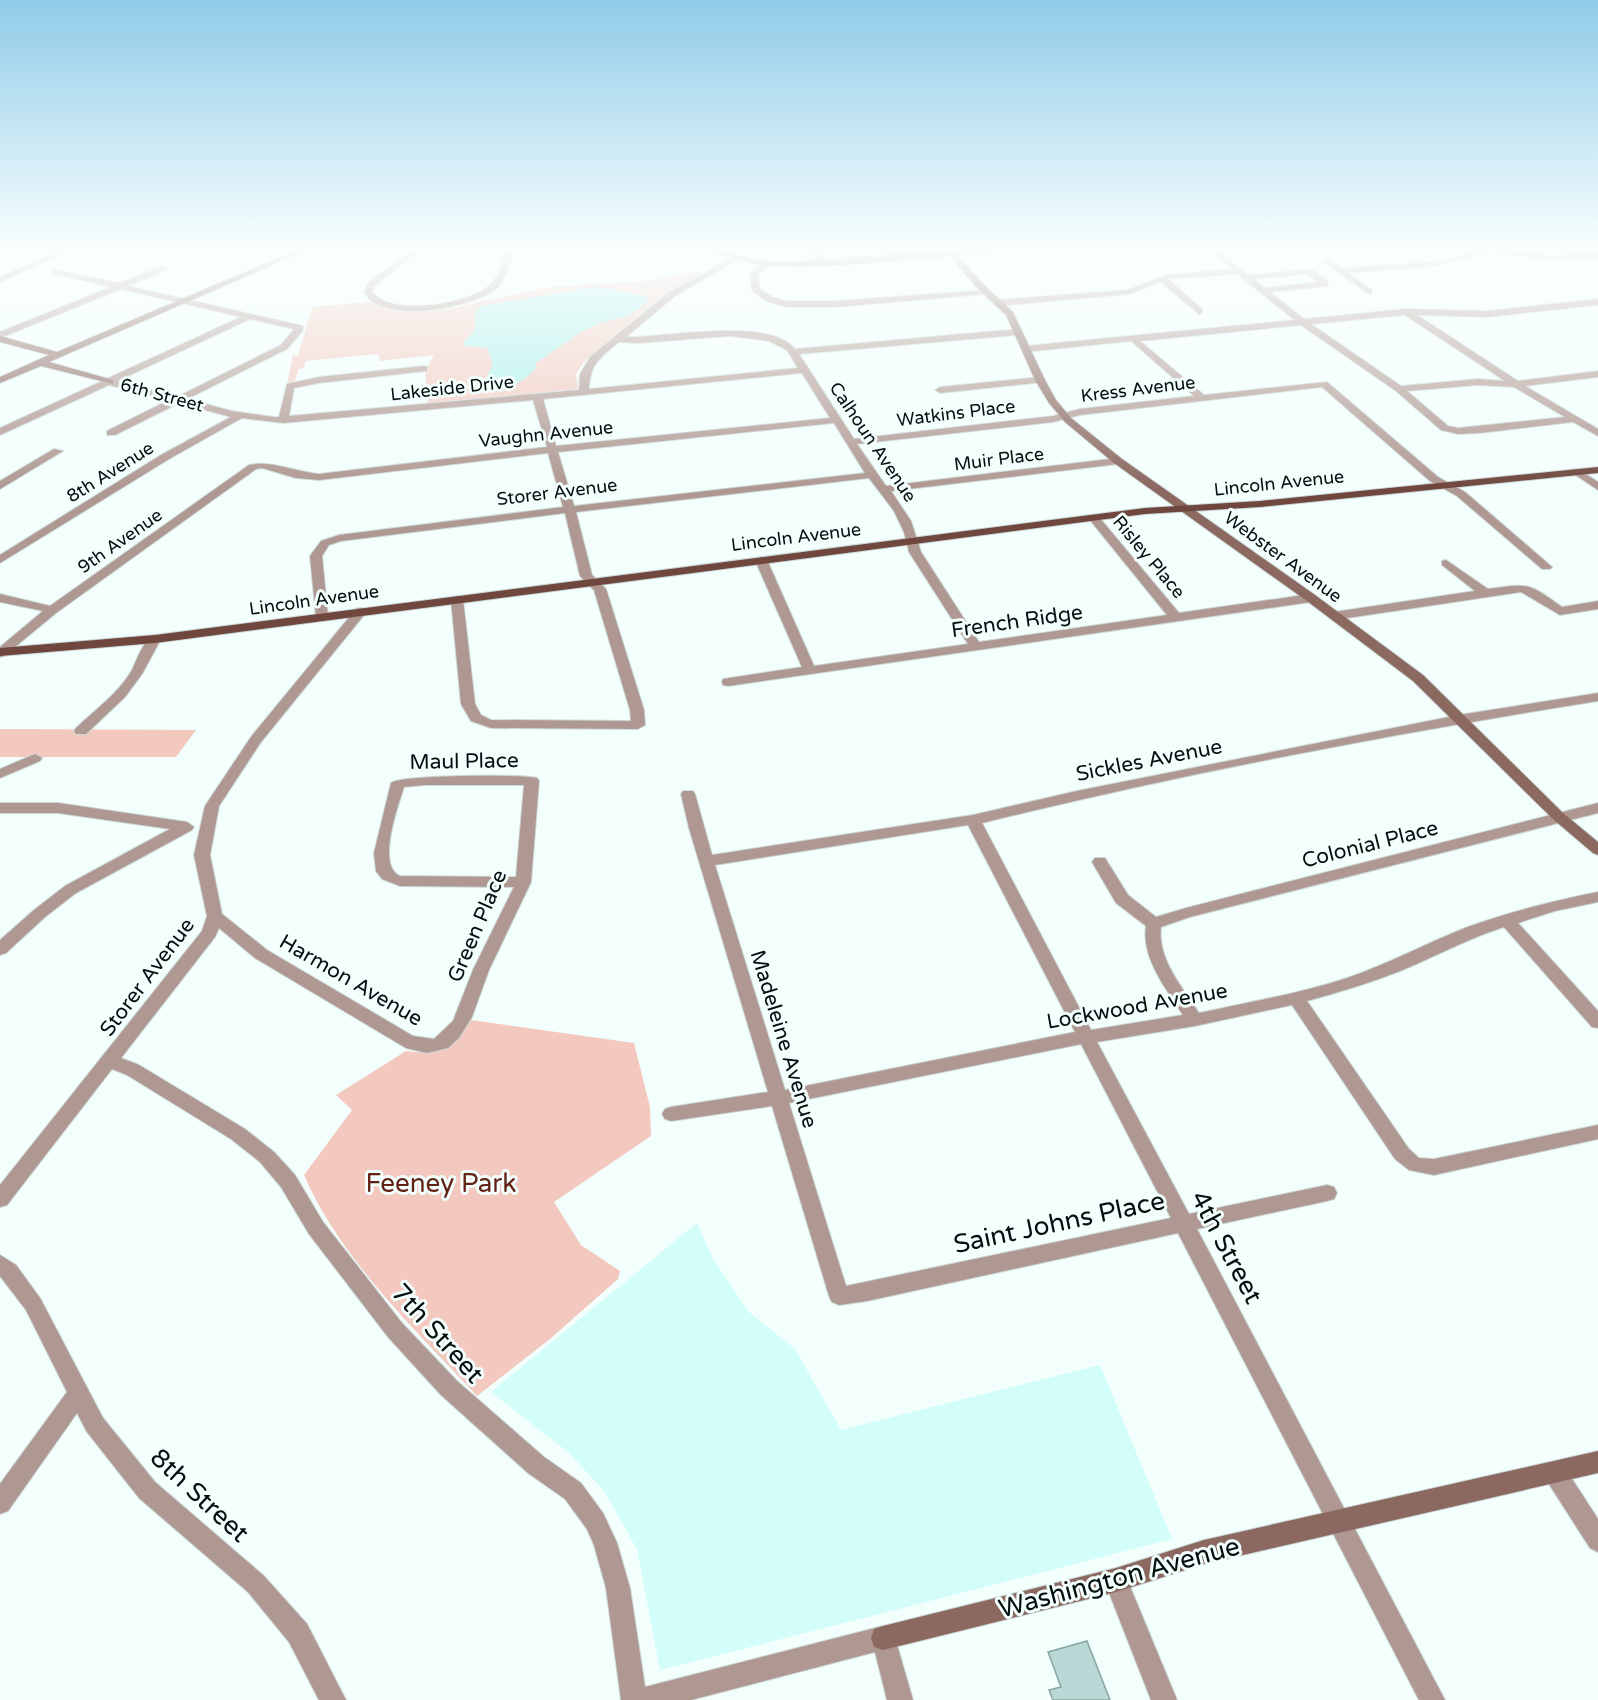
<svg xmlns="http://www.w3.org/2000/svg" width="1598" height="1700" viewBox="0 0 1598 1700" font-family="'Varela Round',sans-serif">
  <rect width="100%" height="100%" fill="#f2fffd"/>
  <polygon fill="#d2fdf9" points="697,1223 713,1259 749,1312 795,1349 841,1430 1100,1365 1172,1539 660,1670 637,1549 604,1491 568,1452 491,1392"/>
  <g fill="#f3c8be">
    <polygon points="695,271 701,273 664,294 584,362 576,374 578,388 575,391 422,405 427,403 428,400 425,371 434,355 380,361 378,354 306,361 304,368 299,369 294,383 287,384 293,355 298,356 312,307 369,302 400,310 448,309 543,288 588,284 648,281"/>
    <polygon points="0,729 196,730 176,757 0,757"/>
    <path d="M471,1020L634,1043L650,1107L651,1136L554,1202L581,1245L620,1271L618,1279L550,1339L477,1396C416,1331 339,1257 304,1175L352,1110L336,1095L406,1051L429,1053L453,1044Z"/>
  </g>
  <path fill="#a9eee9" d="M597,287L642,295L649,299L639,309L631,312L632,315L600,323L581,332L536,363L535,370C519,383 508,393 487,390L482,385L493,365L487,348L465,346L464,342L475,330V312L481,306Z"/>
  <polygon fill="#b9d8d6" stroke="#87a6a3" stroke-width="1.5" points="1087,1641 1110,1700 1053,1700 1049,1690 1061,1687 1048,1652"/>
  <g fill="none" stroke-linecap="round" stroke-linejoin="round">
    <defs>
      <g id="street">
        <polygon points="61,250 71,250 0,282 0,277"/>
        <path d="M412,250H421L375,285L372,291C387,318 473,304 491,284C499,277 503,260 507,250H515C510,261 506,280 497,288C475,308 378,326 364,291L369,282Z"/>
        <path d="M705,250H718L742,257L675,296L626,337C666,338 767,316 795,349L1019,329L1023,332L1019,335L799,354L854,439L1053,416L1080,409L1194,396L1131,341L1025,352L1021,349L1025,346L1295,320L1237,274L1168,279L1202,309V313L1199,314L1161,282L1129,294L997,306L993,303L997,300L1128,290L1166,275L1232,269L1209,250H1218L1248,275L1306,270L1315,271L1328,282V286L1270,292L1304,319L1407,309L1488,311L1598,299V305L1488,317L1417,315L1518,381L1598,371V377L1525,386L1598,429V436L1573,422L1480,433L1458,434L1441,430L1396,391L1301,325L1140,341L1204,395L1327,382L1438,477L1465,492L1552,567L1550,569H1542L1457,496L1430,481L1322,387L1080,415L1053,422L857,444L886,486L1118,458L1123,461L1118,464L891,491L911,521L921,552L979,642L1167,615L1090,520L1088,518L1094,515L1098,516L1179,613L1311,594L1317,598L1311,602L728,686L723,685L722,682L723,679L802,667L755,560L761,557L767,560L814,666L968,644L909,552L904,532L894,511L869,478L576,512L592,575L606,589L644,710L645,725L638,729L491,728L471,721L461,704L451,600L457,596L463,600L475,704L481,715L491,720L631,721L630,710L594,590L580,576L565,513L341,541L329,545L322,556L328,617L322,621L316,617L310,556L321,541L339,535L563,507L548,453L319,480L296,478L262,468L256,469L56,613L4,656L0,657V647L43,611L0,602V594L50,606L249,465C269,460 297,472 319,474L547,447L533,400L283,423L242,418L169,459L0,563V555L161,455L231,417L179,403L115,435H107V431L169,400L109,385L0,435V428L241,317L121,289L0,338V332L111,287L52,273V269L119,283L164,266L168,268L167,270L128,286L303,326V330L287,349L187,399L232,411L274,417H279L287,384L319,377L424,366L427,367V371L319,383L294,388L289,416L579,390L580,374L590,357L669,292L731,258ZM1306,274L1318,282L1265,288L1254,279ZM1405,315L1505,381L1478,379L1401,386L1311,324ZM250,319L294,329L281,345L177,397L117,381ZM730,336L769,341L787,350L798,368L589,389C590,363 601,357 619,342L639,343ZM802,373L830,418L556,446L543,399ZM1478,385L1514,387L1565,417L1458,428L1448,426L1407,391ZM834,423L865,473L574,506L558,452Z"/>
        <polygon points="809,250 817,250 827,263 826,265 820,265"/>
        <polygon points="1484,250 1493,251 1434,266 1348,273 1372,290 1372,294 1369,294 1322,261 1329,259 1341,268 1434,262"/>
        <polygon points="1576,250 1586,250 1595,256 1588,258"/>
        <polygon points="766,261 773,263 758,275 760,289 772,297 786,301 836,301 986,290 990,292 986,294 836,307 786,307 766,301 752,290 750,274"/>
        <polygon points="1040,377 1043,378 1043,382 940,393 935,390 940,387"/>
        <polygon points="54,449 63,451 0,489 0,481"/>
        <polygon points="1578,469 1598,482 1598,490 1574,474 1574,470"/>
        <path d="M1446,560L1488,589C1530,583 1528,583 1562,607L1598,601V609L1560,615L1521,592L1334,620L1328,616L1334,612L1475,591L1442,565V561Z"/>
        <path d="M360,608L364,609V615L261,742L219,806L210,855L222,914L267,950L413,1036L434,1039L453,1021L473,970L514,887L400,886L382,879L376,871L374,853L391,783C398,775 521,774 537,778L539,781L531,882L489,970L472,1017L459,1038L448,1048L427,1053L406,1048L255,958L219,928L215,937L121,1058L139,1065L245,1129L274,1152L295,1175L323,1222L402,1323L457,1381L544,1457L581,1483L603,1513L617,1543L630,1588L645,1687L883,1626L892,1629L895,1638L913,1700H887L875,1652L691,1700H621L606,1588L594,1545L587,1529L565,1499L528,1473L441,1395L388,1337L309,1234L281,1187L260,1162L231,1139L127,1075L112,1069L7,1205L0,1207V1185L202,931L207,916L194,855L205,806L251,737L356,609ZM425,785H524L516,877L400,876C376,866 398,806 404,787Z"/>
        <path d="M155,635L161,639L142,674L125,697L86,734H76L74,731L76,728C95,710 119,693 132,670C137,660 144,638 155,635Z"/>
        <path d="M1598,693V701C1391,734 1185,773 982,823L1091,1030L1183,1015C1167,990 1141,958 1146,926L1116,903L1092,862L1095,858H1105L1128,895L1156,917L1186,908L1598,803V813L1190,917L1161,927C1157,959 1183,988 1199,1013C1248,1002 1299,994 1347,978C1388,964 1425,944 1465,928C1508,912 1553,901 1598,892V902L1555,911L1518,923L1598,1011V1028L1592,1027L1504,927C1469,938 1438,955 1405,969C1373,982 1340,992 1307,1001L1409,1149L1419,1158L1434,1159L1598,1125V1139L1434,1175L1409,1170L1395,1159L1292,1005L1195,1026L1097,1042L1189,1214L1327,1185L1334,1187L1337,1193L1334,1199L1327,1201L1197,1229L1445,1700H1419L1178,1233L867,1301L839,1305L832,1302L829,1296L772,1106L671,1121L665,1119L662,1114L665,1109L671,1107L768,1092L689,828L681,794L683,791H693L695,794L712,855L973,815L1077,791L1459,715ZM968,825L1075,1032L785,1090L715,865ZM1081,1044L1171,1218L846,1286L789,1103Z"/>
        <polygon points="35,754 42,758 40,761 0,778 0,769"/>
        <polygon points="0,803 58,803 187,822 194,827 192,830 76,893 45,917 6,953 0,955 0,940 34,910 65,886 170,829 58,813 0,813"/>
        <polygon points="0,1255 16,1265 40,1298 103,1418 155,1482 264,1576 307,1624 346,1700 319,1700 289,1642 248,1592 139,1498 87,1432 77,1413 8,1511 0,1514 0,1484 67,1392 26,1310 0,1276"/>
        <polygon points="1555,1462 1563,1465 1598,1519 1598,1552 1590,1548 1547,1481 1544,1473 1547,1465"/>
        <polygon points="1116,1568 1124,1572 1177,1700 1151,1700 1104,1580 1108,1572"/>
      </g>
      <g id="secondary">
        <polygon points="297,250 307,250 49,362 113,380 113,384 41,366 0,383 0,377 49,355 0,342 0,336 57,352"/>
        <path d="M945,250H1002L998,252L958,255L982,283L1013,312L1045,380L1056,400L1071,418L1122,459L1315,595L1423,675L1563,813L1598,842V855L1593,853L1553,819L1413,681L1307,601L1114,463L1065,422L1049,403L1035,380L1006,315L976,287L950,256C906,259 765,277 734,257L738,255L763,261L794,262Z"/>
        <polygon points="1482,250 1504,250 1550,256 1598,253 1598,257 1550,260"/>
        <polygon points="1598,1451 1598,1473 1204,1564 1116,1592 883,1650 874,1647 871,1638 874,1629 883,1626 1116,1568 1204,1540"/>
      </g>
      <polygon id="primary" points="1598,467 1598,473 1260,507 1145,514 155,643 0,656 0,648 155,635 1145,508 1260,501"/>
    </defs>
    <use href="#street" stroke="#ccd8d7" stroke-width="2"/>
    <use href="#secondary" stroke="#ccd8d7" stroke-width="2"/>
    <use href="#primary" stroke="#ccd8d7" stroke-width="2"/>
    <use href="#street" fill="#b09892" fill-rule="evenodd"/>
    <use href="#secondary" fill="#8b6860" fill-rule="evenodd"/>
    <use href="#primary" fill="#6f473e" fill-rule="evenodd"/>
  </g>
  <linearGradient id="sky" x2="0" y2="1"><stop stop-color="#8fcbe8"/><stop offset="0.51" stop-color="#f9fffe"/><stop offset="1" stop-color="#f9fffe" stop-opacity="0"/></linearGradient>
  <rect width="1598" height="488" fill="url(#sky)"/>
  <g text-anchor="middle" stroke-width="6" stroke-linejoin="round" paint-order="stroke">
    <g font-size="18" fill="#040e0e" stroke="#f2fffd">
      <text transform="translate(452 388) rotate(-6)" y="6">Lakeside Drive</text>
      <text transform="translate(1138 389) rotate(-7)" y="6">Kress Avenue</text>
      <text transform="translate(162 395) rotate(15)" y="6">6th Street</text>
      <text transform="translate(956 413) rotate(-7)" y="6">Watkins Place</text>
      <text transform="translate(546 434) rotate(-6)" y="6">Vaughn Avenue</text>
      <text transform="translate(873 442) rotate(56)" y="6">Calhoun Avenue</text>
      <text transform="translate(999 459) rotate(-7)" y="6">Muir Place</text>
      <text transform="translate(110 472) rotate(-32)" y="6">8th Avenue</text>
      <text transform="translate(1279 483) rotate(-6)" y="6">Lincoln Avenue</text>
      <text transform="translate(557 492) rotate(-7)" y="6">Storer Avenue</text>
      <text transform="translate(796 537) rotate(-7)" y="6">Lincoln Avenue</text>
      <text transform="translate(120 541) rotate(-35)" y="6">9th Avenue</text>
      <text transform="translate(1149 557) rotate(50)" y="6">Risley Place</text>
      <text transform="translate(1283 557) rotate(36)" y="6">Webster Avenue</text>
      <text transform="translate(314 600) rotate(-8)" y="6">Lincoln Avenue</text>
    </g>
    <g font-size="21" fill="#040e0e" stroke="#f2fffd">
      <text transform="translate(1017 621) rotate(-8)" y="7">French Ridge</text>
      <text transform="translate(1149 760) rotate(-11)" y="7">Sickles Avenue</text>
      <text transform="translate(464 761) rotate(-1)" y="7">Maul Place</text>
      <text transform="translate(1370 844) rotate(-14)" y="7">Colonial Place</text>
      <text transform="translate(477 926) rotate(-67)" y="7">Green Place</text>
      <text transform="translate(147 977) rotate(-53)" y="7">Storer Avenue</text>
      <text transform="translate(351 980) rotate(30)" y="7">Harmon Avenue</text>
      <text transform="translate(1137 1006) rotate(-10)" y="7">Lockwood Avenue</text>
      <text transform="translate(784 1039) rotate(73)" y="7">Madeleine Avenue</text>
    </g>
    <g font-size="26" fill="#642215" stroke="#f2fffd">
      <text x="441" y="1192">Feeney Park</text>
    </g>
    <g font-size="26" fill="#040e0e" stroke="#f2fffd">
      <text transform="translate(1059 1222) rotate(-12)" y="9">Saint Johns Place</text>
      <text transform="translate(1227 1247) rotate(62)" y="9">4th Street</text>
      <text transform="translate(438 1333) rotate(48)" y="9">7th Street</text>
      <text transform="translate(200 1495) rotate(43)" y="9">8th Street</text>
      <text transform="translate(1119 1577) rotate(-15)" y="9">Washington Avenue</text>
    </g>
  </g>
</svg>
